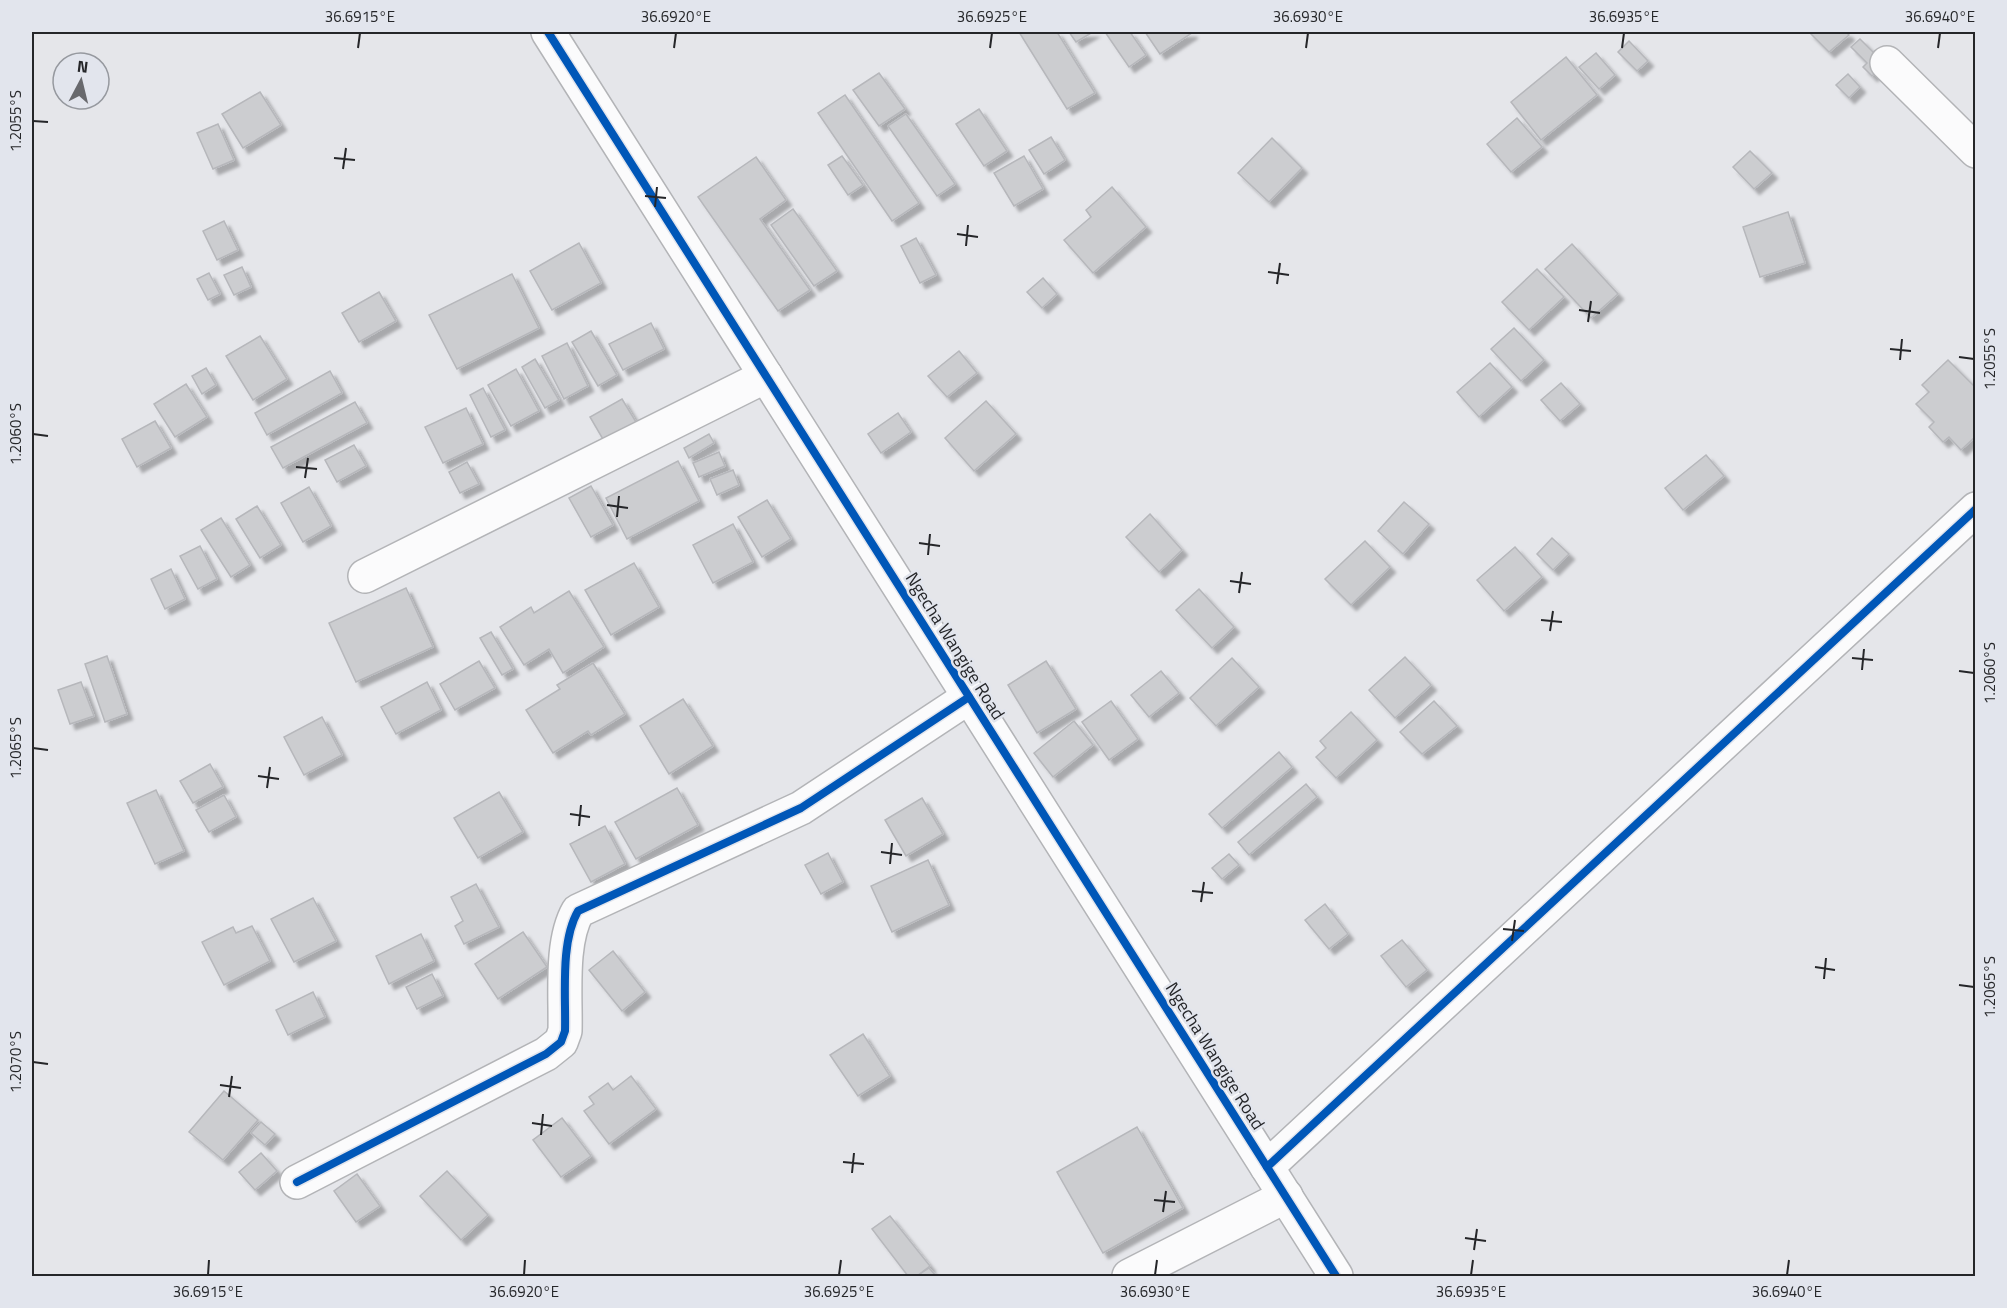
<svg xmlns="http://www.w3.org/2000/svg" width="2007" height="1308" viewBox="0 0 2007 1308" font-family="'Titillium Web',sans-serif">
  <defs>
    <filter id="shadow"><feDropShadow dx="5.5" dy="5.5" stdDeviation="1.5" flood-color="#0004"/></filter>
  </defs>
  <rect width="100%" height="100%" fill="#e5e6ea"/>
  <g fill="#cccdd0" stroke="#b6b7bb" stroke-width="1.5" filter="url(#shadow)">
    <polygon points="1019,32 1057,32 1095,93 1067,109"/>
    <polygon points="1069,32 1093,32 1076,42"/>
    <polygon points="1105,32 1130,32 1146,55 1129,67"/>
    <polygon points="1145,32 1191,32 1192,33 1160,54"/>
    <polygon points="1809,32 1846,32 1849,35 1829,52"/>
    <polygon points="1860,39 1885,64 1872,76 1863,67 1867,63 1851,47"/>
    <polygon points="1629,41 1648,61 1637,71 1618,52"/>
    <polygon points="1596,53 1615,75 1599,89 1579,67"/>
    <polygon points="1566,57 1597,95 1541,140 1511,102"/>
    <polygon points="879,73 905,109 879,126 853,90"/>
    <polygon points="1848,74 1860,87 1849,98 1836,85"/>
    <polygon points="260,92 281,125 243,148 222,114"/>
    <polygon points="845,95 919,203 892,221 818,113"/>
    <polygon points="979,109 1007,151 984,166 956,124"/>
    <polygon points="906,114 955,184 937,196 888,126"/>
    <polygon points="1517,118 1542,147 1511,172 1487,144"/>
    <polygon points="218,124 234,160 213,169 197,133"/>
    <polygon points="1051,137 1065,160 1044,174 1029,150"/>
    <polygon points="1272,138 1302,168 1269,202 1238,173"/>
    <polygon points="1750,151 1772,173 1754,189 1733,167"/>
    <polygon points="842,156 863,185 848,195 828,165"/>
    <polygon points="1024,156 1043,189 1014,206 994,173"/>
    <polygon points="756,157 786,200 760,219 810,290 778,311 698,197"/>
    <polygon points="1112,187 1146,227 1093,273 1064,240 1091,217 1086,210"/>
    <polygon points="793,209 837,271 814,286 771,225"/>
    <polygon points="1788,212 1805,263 1760,277 1743,227"/>
    <polygon points="224,221 238,250 217,260 203,231"/>
    <polygon points="916,238 936,275 920,283 901,246"/>
    <polygon points="579,243 601,283 552,310 530,271"/>
    <polygon points="1572,244 1618,294 1591,318 1545,269"/>
    <polygon points="242,267 251,287 234,295 224,275"/>
    <polygon points="1537,269 1564,297 1529,330 1502,302"/>
    <polygon points="209,273 220,294 208,300 197,279"/>
    <polygon points="512,274 539,328 457,369 429,315"/>
    <polygon points="1043,278 1057,294 1042,308 1027,292"/>
    <polygon points="379,292 396,321 359,342 342,313"/>
    <polygon points="651,323 664,349 623,370 609,344"/>
    <polygon points="1514,328 1544,360 1521,381 1491,349"/>
    <polygon points="591,331 617,375 598,386 572,342"/>
    <polygon points="260,336 287,379 253,400 226,356"/>
    <polygon points="567,343 588,386 564,399 542,356"/>
    <polygon points="959,351 977,373 947,397 928,376"/>
    <polygon points="535,359 559,400 545,408 522,367"/>
    <polygon points="1948,360 1976,388 1976,436 1961,450 1949,437 1943,442 1929,427 1934,422 1916,404 1929,392 1922,385"/>
    <polygon points="1490,363 1512,387 1479,417 1457,392"/>
    <polygon points="206,368 216,385 202,394 192,376"/>
    <polygon points="516,369 539,411 511,426 488,385"/>
    <polygon points="330,371 342,393 267,435 255,413"/>
    <polygon points="1561,383 1580,404 1560,421 1541,400"/>
    <polygon points="186,384 207,417 175,437 154,404"/>
    <polygon points="483,388 505,430 491,437 470,395"/>
    <polygon points="622,399 636,422 604,441 590,417"/>
    <polygon points="986,401 1016,434 974,471 945,438"/>
    <polygon points="355,402 367,423 283,468 271,447"/>
    <polygon points="466,408 483,444 443,463 425,427"/>
    <polygon points="898,413 911,432 881,453 868,434"/>
    <polygon points="155,421 171,448 137,467 122,439"/>
    <polygon points="709,434 714,443 689,458 684,448"/>
    <polygon points="354,445 366,466 337,482 325,460"/>
    <polygon points="719,452 725,466 699,477 693,463"/>
    <polygon points="1706,455 1724,476 1683,510 1665,488"/>
    <polygon points="678,461 699,501 627,539 606,498"/>
    <polygon points="467,462 479,484 460,493 449,472"/>
    <polygon points="733,470 739,485 717,495 710,479"/>
    <polygon points="591,486 613,525 591,537 569,498"/>
    <polygon points="309,487 331,526 303,542 281,503"/>
    <polygon points="767,500 791,539 762,557 738,517"/>
    <polygon points="1404,502 1429,524 1403,554 1378,531"/>
    <polygon points="257,506 281,545 260,558 236,519"/>
    <polygon points="1150,514 1182,550 1159,572 1126,537"/>
    <polygon points="221,518 250,565 231,577 201,530"/>
    <polygon points="733,524 753,562 713,583 693,545"/>
    <polygon points="1552,538 1569,554 1553,570 1537,554"/>
    <polygon points="1365,541 1390,567 1351,605 1325,579"/>
    <polygon points="200,546 217,579 198,589 180,556"/>
    <polygon points="1515,547 1542,577 1504,611 1477,580"/>
    <polygon points="634,563 659,607 611,635 585,590"/>
    <polygon points="171,569 185,599 165,609 151,579"/>
    <polygon points="406,588 433,647 356,682 329,623"/>
    <polygon points="1199,589 1234,627 1212,648 1176,610"/>
    <polygon points="569,591 604,647 563,673 549,649 524,665 500,627 531,607 534,613"/>
    <polygon points="491,632 513,669 502,675 480,638"/>
    <polygon points="107,656 127,714 105,722 85,664"/>
    <polygon points="1405,657 1431,685 1395,718 1369,690"/>
    <polygon points="1232,658 1259,687 1216,726 1190,698"/>
    <polygon points="479,661 495,688 455,710 440,684"/>
    <polygon points="1046,661 1076,709 1037,733 1008,685"/>
    <polygon points="593,663 625,714 591,735 588,731 553,753 526,710 560,689 557,685"/>
    <polygon points="1161,671 1179,693 1149,717 1131,695"/>
    <polygon points="81,682 94,716 70,724 58,690"/>
    <polygon points="427,682 441,710 396,734 381,707"/>
    <polygon points="683,699 713,746 669,774 640,726"/>
    <polygon points="1111,701 1138,739 1109,760 1082,722"/>
    <polygon points="1434,701 1457,726 1422,754 1400,732"/>
    <polygon points="1351,712 1377,740 1336,778 1316,757 1326,748 1320,741"/>
    <polygon points="322,717 342,755 304,775 284,737"/>
    <polygon points="1074,721 1093,745 1053,777 1034,753"/>
    <polygon points="1279,752 1292,767 1222,828 1209,814"/>
    <polygon points="210,764 223,787 193,803 180,781"/>
    <polygon points="1306,784 1317,797 1249,855 1238,842"/>
    <polygon points="677,788 698,825 636,859 615,822"/>
    <polygon points="156,790 184,851 155,864 127,803"/>
    <polygon points="499,792 523,832 478,858 454,818"/>
    <polygon points="224,795 236,817 209,832 196,810"/>
    <polygon points="922,798 943,834 906,856 885,820"/>
    <polygon points="605,826 625,864 591,882 570,844"/>
    <polygon points="828,853 843,882 821,894 805,865"/>
    <polygon points="1229,854 1239,865 1222,879 1212,868"/>
    <polygon points="928,860 949,905 892,932 871,886"/>
    <polygon points="476,884 499,927 464,944 455,926 463,921 451,897"/>
    <polygon points="313,898 336,941 294,962 271,919"/>
    <polygon points="1325,904 1348,934 1329,949 1305,920"/>
    <polygon points="252,926 270,961 224,985 202,942 233,927 236,933"/>
    <polygon points="523,932 547,967 498,999 475,964"/>
    <polygon points="421,934 434,961 389,984 376,956"/>
    <polygon points="1402,940 1427,970 1406,987 1381,956"/>
    <polygon points="613,951 645,992 622,1011 589,970"/>
    <polygon points="432,974 443,996 417,1009 406,987"/>
    <polygon points="313,992 325,1017 288,1035 276,1010"/>
    <polygon points="863,1034 890,1076 858,1096 830,1055"/>
    <polygon points="631,1076 656,1109 609,1144 584,1111 594,1104 589,1097 608,1083 613,1090"/>
    <polygon points="224,1091 258,1120 223,1160 189,1132"/>
    <polygon points="562,1118 591,1156 561,1177 533,1140"/>
    <polygon points="261,1122 275,1134 265,1145 251,1133"/>
    <polygon points="1137,1127 1183,1208 1103,1253 1057,1172"/>
    <polygon points="261,1153 277,1171 255,1190 239,1172"/>
    <polygon points="447,1171 488,1215 461,1240 420,1196"/>
    <polygon points="357,1174 380,1206 356,1222 334,1191"/>
    <polygon points="890,1216 930,1266 917,1276 908,1276 872,1229"/>
    <polygon points="929,1268 936,1276 917,1276"/>
  </g>
  <g fill="none" stroke-linecap="round" stroke-linejoin="round">
    <defs>
      <g id="minor">
        <polyline points="548,32 1336,1276"/>
        <polyline points="1887,63 1976,151"/>
        <polyline points="365,576 766,376"/>
        <polyline points="1267,1167 1976,509"/>
        <path d="M297,1182L546,1054L561,1042L565,1031C566,996 560,942 578,911L801,808L969,697"/>
        <polyline points="1129,1276 1286,1196"/>
      </g>
    </defs>
    <use href="#minor" stroke="#b3b4b7" stroke-width="36"/>
    <use href="#minor" stroke="#fbfbfc" stroke-width="33"/>
    <defs>
      <g id="cycleway">
        <polyline points="548,32 1336,1276"/>
        <polyline points="1267,1167 1976,509"/>
        <path d="M297,1182L546,1054L561,1042L565,1031C566,996 560,942 578,911L801,808L969,697"/>
      </g>
    </defs>
    <use href="#cycleway" stroke="#e2e5ed" stroke-width="11"/>
    <use href="#cycleway" stroke="#0057b8" stroke-width="8"/>
  </g>
  <path fill="none" stroke="#252629" stroke-width="2" d="M358,48L360,33M674,48L676,33M990,48L992,33M1306,48L1308,33M1622,48L1624,33M1938,48L1940,33M33,121L48,122M334,158L355,160M343,169L346,148M645,196L666,198M655,207L657,187M957,234L978,237M966,246L968,225M1268,272L1289,275M1277,284L1280,263M1579,310L1600,313M1588,322L1591,301M1890,349L1911,351M1959,357L1974,359M1900,360L1902,339M33,434L48,436M296,467L317,469M305,478L308,458M607,505L628,508M617,517L619,496M919,543L940,546M928,555L930,534M1230,581L1251,584M1239,593L1242,572M1541,620L1562,622M1550,631L1553,611M1852,658L1873,660M1862,670L1864,649M1959,671L1974,673M33,748L48,750M258,776L279,779M267,788L270,767M570,814L590,817M579,826L581,805M881,852L902,855M890,864L892,843M1192,891L1213,893M1201,902L1204,882M1503,929L1524,931M1512,941L1515,920M1815,967L1835,970M1824,979L1826,958M1959,985L1974,987M33,1062L48,1064M220,1085L241,1088M229,1097L232,1076M532,1123L552,1126M541,1135L543,1114M843,1162L864,1164M852,1173L854,1153M1154,1200L1175,1202M1163,1212L1166,1191M1465,1238L1486,1241M1474,1250L1477,1229M208,1275L209,1260M524,1275L525,1260M839,1275L841,1260M1155,1275L1157,1260M1471,1275L1473,1260M1787,1275L1789,1260"/>
  <g text-anchor="middle" stroke-width="5" stroke-linejoin="round" paint-order="stroke">
    <g font-size="18" fill="#252629" stroke="#e2e5ed">
      <text transform="translate(955 646) rotate(58)" y="6">Ngecha Wangige Road</text>
      <text transform="translate(1215 1056) rotate(58)" y="6">Ngecha Wangige Road</text>
    </g>
  </g>
  <rect width="2007" height="1308" fill="none" stroke="#e2e5ed" stroke-width="66"/>
  <g transform="translate(81 81) rotate(7)"><circle r="28" fill="#e2e5ed" stroke="#96999f" stroke-width="1.5"/>
  <path d="M0-4.5L10 22L0 15L-10 22Z" fill="#68696d"/>
  <text y="-9" font-size="16" font-weight="bold" text-anchor="middle" fill="#252629">N</text>
  </g>
  <rect x="33" y="33" width="1941" height="1242" fill="none" stroke="#252629" stroke-width="2"/>
  <g font-size="15" text-anchor="middle" fill="#252629">
    <text x="360" y="22">36.6915°E</text>
    <text x="676" y="22">36.6920°E</text>
    <text x="992" y="22">36.6925°E</text>
    <text x="1308" y="22">36.6930°E</text>
    <text x="1624" y="22">36.6935°E</text>
    <text x="1940" y="22">36.6940°E</text>
    <text transform="translate(16 121) rotate(-90)" y="5">1.2055°S</text>
    <text transform="translate(1990 359) rotate(-90)" y="5">1.2055°S</text>
    <text transform="translate(16 434) rotate(-90)" y="5">1.2060°S</text>
    <text transform="translate(1990 673) rotate(-90)" y="5">1.2060°S</text>
    <text transform="translate(16 748) rotate(-90)" y="5">1.2065°S</text>
    <text transform="translate(1990 987) rotate(-90)" y="5">1.2065°S</text>
    <text transform="translate(16 1062) rotate(-90)" y="5">1.2070°S</text>
    <text x="208" y="1297">36.6915°E</text>
    <text x="524" y="1297">36.6920°E</text>
    <text x="839" y="1297">36.6925°E</text>
    <text x="1155" y="1297">36.6930°E</text>
    <text x="1471" y="1297">36.6935°E</text>
    <text x="1787" y="1297">36.6940°E</text>
  </g>
</svg>
